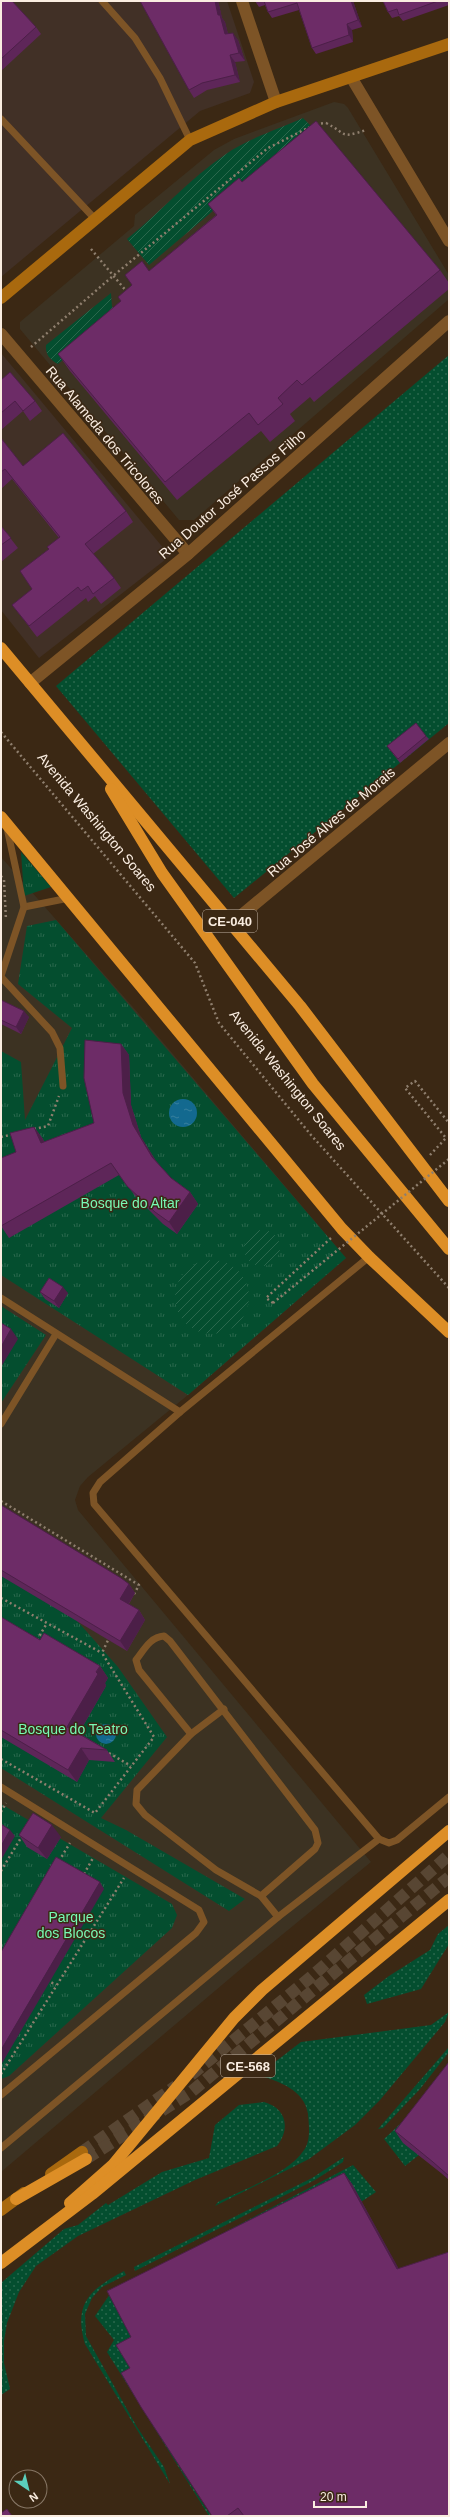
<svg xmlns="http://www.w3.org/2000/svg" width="450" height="2517" viewBox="0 0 450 2517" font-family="Arial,sans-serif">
  <defs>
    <pattern id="grass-dots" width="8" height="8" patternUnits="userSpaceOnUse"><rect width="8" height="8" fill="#044e2f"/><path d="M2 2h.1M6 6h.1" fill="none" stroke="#2a684d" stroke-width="1.8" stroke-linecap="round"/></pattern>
    <pattern id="park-tufts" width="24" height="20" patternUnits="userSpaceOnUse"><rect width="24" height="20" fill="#044e2f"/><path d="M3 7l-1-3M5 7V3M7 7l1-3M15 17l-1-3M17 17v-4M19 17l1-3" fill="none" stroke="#2a684d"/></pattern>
    <pattern id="garden-furrows" width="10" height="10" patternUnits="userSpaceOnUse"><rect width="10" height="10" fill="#044e2f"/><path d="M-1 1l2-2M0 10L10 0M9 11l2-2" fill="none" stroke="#2a684d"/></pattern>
    <pattern id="water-ripples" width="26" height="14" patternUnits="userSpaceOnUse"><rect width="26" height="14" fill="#13698f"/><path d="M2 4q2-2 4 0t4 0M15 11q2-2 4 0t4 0" fill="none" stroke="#367f9e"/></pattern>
  </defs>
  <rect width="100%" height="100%" fill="#3b2814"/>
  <g fill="#413026">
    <polygon points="1,1 227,1 254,82 250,93 200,111 1,277"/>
    <polygon points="1,353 170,556 39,658 1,610"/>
  </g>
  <g fill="#3c3222">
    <polygon points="334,102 344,104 348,108 449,275 449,299 194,520 179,520 20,329 20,322 134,226 135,215 214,150 234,139"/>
    <polygon points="1,857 139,1014 346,1258 188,1395 88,1477 80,1486 75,1500 78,1510 371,1862 255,1957 1,2172"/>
  </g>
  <g fill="url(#grass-dots)">
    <polygon points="449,355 449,723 234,898 56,686"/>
    <polygon points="449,1925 449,1944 421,1989 367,2004 364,1995 389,1976 430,1950 438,1934"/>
    <path d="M449,2012L445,2022L380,2100L355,2125L309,2159L215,2206L218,2202C243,2189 289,2174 304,2150C311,2140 309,2126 308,2114C305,2090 278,2081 258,2075L301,2042L431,2025Z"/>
    <polygon points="449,2047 449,2052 420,2089 383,2128 378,2129"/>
    <path d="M264,2102C286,2108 291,2128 277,2146L195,2180L78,2236L36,2266L19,2292L7,2323L4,2341V2363L10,2389L1,2395V2283L64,2229L78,2225L106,2203L108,2205L162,2172L209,2158L215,2125L239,2105Z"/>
    <polygon points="415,2110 419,2155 405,2166 384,2139"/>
    <polygon points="344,2157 343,2162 315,2180 135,2271 134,2267 312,2178"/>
    <polygon points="353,2165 376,2192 139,2349 138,2380 149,2419 211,2516 209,2516 107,2352 114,2340 95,2316 112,2291"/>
    <path d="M124,2271L126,2275L102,2287L92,2298L85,2314L86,2336L137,2427L164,2467L170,2484L85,2344C73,2304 90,2289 124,2271Z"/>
  </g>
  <g fill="url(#park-tufts)">
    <polygon points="21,852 51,887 24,896"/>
    <polygon points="56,920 346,1258 188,1395 1,1275 1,1051 21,1062 25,1120 72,1028 18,984 27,926"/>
    <polygon points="1,1306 46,1335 1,1403"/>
    <polygon points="1,1535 118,1667 167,1737 101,1818 126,1830 245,1899 229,1911 1,1768"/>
    <polygon points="1,1804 172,1904 177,1915 172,1928 9,2076 1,2079"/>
  </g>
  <g fill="url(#garden-furrows)">
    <path d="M303,118L312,127L149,265L127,239C161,212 189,179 226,154C247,139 279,129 303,118Z"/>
    <path d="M111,293L112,307L122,311L58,364C50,360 45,354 46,345Z"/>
    <circle cx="262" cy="1248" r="18"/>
    <circle cx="212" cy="1297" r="37"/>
  </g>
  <g fill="url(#water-ripples)">
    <circle cx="183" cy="1113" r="14"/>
    <circle cx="106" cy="1734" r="10"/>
  </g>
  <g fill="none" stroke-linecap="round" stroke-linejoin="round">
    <g stroke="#584633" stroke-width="12" stroke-dasharray="12 6" stroke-linecap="butt">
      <polyline points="191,2075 311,1977 449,1855"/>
      <polyline points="82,2152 176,2086"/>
    </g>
    <polyline stroke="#584633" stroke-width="12" stroke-dasharray="12 6" stroke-linecap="butt" points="86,2159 191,2092 449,1877"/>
    <g stroke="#8f7f6e" stroke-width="2.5" stroke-dasharray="2 3" stroke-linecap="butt">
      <path d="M316,124L326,123C348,134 339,139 366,130"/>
      <polyline points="91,249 127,292"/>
      <polyline points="31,347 113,276 268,148 310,127"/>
      <polyline points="1,732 195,963 219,1023 311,1135 449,1288"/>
      <polyline points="1,876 4,880 6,920"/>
      <polyline points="34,1129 48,1126 59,1096"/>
      <polyline points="1,1137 14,1134"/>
      <polyline points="430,1155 446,1138 405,1088 415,1081 449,1123"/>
      <polyline points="273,1303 266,1298 331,1238"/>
      <polyline points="1,1501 139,1585 133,1596"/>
      <polyline points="1,1598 102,1653"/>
      <polyline points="37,1640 47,1623"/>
      <polyline points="109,1753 131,1766"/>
      <polyline points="1,1759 95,1813 154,1737 102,1653 109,1638"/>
      <polyline points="1,1812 6,1803"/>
      <polyline points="59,1861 70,1843"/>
      <polyline points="1,1871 22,1836"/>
      <polyline points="84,1874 93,1858"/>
      <polyline points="47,1980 56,1985"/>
      <polyline points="1,2074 124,1878"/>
    </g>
    <g stroke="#7d5426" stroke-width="7">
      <polyline points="102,1 135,38 160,78 190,140"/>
      <polyline points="1,119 95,219"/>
      <polyline points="24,907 69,898"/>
      <polyline points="1,976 24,907 7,828"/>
      <polyline points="1,977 52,1032 60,1048 63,1086"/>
      <polyline points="369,1257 180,1412 100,1482 93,1493 94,1504 379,1839 389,1843 397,1840 449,1797"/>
      <polyline points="1,1298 180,1412"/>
      <polyline points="1,1424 56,1334"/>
      <polyline points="224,1709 191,1734 137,1790 136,1804 145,1815 216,1870 261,1896"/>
      <path d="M191,1734L139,1670L136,1660C144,1650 150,1637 164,1636L170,1641L315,1830L318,1843L315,1849L261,1896L278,1917"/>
      <polyline points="1,1787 199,1910 204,1922 196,1933 1,2095"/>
      <polyline points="1,2148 278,1917 379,1839"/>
    </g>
    <g stroke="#7d5426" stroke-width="12">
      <polyline points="242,1 276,102"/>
      <polyline points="351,77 449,241"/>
      <polyline points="1,334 188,554"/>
      <polyline points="30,683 188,554 449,321"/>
      <polyline points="232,923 449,743"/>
    </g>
    <g stroke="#a9690e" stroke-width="12">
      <polyline points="1,298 190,140 276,102 449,44"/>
      <polyline points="51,2174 82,2152"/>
      <polyline points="1,2210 24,2193"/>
    </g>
    <g stroke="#dd8e26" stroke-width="12">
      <polyline points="1,648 300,1006 449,1201"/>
      <polyline points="111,789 162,873 313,1084 449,1249"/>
      <polyline points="1,817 342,1229 369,1257 449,1332"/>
      <polyline points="16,2199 86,2159"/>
      <polyline points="70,2203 113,2165 234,2018 262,1990 449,1831"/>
      <polyline points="1,2263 92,2194 449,1900"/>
    </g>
    <polyline stroke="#8f7f6e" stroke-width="2.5" stroke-dasharray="2 3" stroke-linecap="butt" points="273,1303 449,1159"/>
  </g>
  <g fill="#5e2659">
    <polygon points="1,1 36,27 41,34 1,71"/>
    <polygon points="140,1 218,1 222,18 225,22 228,34 238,40 245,61 235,62 240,82 207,90 194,98 189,90"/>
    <polygon points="255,1 353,1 362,27 352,30 353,42 316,54 312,48 299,10 272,18 268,12 265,5 259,7"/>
    <polygon points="383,1 449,1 449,5 403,21 399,16 392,18 388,12"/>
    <polygon points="242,182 440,270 449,283 449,289 314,402 310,397 290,414 295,421 270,442 261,431 177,500 70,371 58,354 121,301 118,297 216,215 208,204"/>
    <polygon points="1,380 35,401 42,411 30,421 23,411 1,430"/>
    <polygon points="1,438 23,466 126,511 133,522 93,554 114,578 121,588 101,604 95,596 88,602 86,598 37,637 20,615 12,605 32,589 49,549 59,538 12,479 1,489"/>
    <polygon points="1,526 18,548 1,562"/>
    <polygon points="426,736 429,739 400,763 387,746"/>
    <polygon points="1,1000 29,1017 21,1034 1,1024"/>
    <polygon points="121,1044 129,1055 131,1105 141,1137 156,1161 171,1178 190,1192 198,1204 177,1234 163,1224 136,1197 119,1175 9,1238 1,1226 16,1152 34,1127 43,1139 44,1142 94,1123"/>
    <polygon points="40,1292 68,1293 59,1308 45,1299"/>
    <polygon points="1,1505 129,1584 135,1593 129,1604 139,1610 145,1620 127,1651 1,1576"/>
    <polygon points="1,1617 40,1640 100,1666 108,1678 105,1683 106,1686 79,1733 107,1750 115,1762 89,1760 77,1782 1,1737"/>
    <polygon points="19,1835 61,1837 47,1859 27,1847"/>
    <polygon points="449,2062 449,2180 441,2173 403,2143 395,2131"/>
    <polygon points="344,2173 352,2184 398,2268 449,2516 212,2516 130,2368 131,2337"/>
  </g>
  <g fill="#4c1f48">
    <polygon points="215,1 218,1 222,18 225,22 230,42 225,34 218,15"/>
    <polygon points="351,1 353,1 362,27 358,20"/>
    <polygon points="347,24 352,30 353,42 349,35"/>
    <polygon points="233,33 238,40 245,61 239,53"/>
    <polygon points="230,55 235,62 240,82 235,75"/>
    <polygon points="24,1011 29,1017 21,1034 16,1027"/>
    <polygon points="121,1044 129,1055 131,1105 141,1137 161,1169 152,1157 133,1125 123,1093"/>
    <polygon points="34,1127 43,1139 49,1155 41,1143"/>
    <polygon points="190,1192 198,1204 177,1234 169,1222"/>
    <polygon points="63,1287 68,1293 59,1308 54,1301"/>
    <polygon points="11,1329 18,1339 1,1367 1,1347"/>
    <polygon points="129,1584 135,1593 126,1608 120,1599"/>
    <polygon points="139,1610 145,1620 127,1651 120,1641"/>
    <polygon points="100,1666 108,1678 105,1683 106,1686 76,1738 67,1727"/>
    <polygon points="81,1748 89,1760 77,1782 68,1770"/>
    <polygon points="52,1825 61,1837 47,1859 38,1848"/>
    <polygon points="10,1830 15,1836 1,1860 1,1846"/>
    <polygon points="100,1882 104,1889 1,2065 1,2050"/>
    <polygon points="344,2173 352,2184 405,2280 397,2269"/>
  </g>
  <g fill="#6d2c67" stroke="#4c1f48">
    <polygon points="1,1 12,1 36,27 1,59"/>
    <polygon points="140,1 215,1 218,15 220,15 225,34 233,33 239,53 230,55 235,75 202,83 189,90"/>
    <polygon points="264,1 351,1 358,20 347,24 349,35 312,48 297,3 268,12"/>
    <polygon points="383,1 438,1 399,15 397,9 388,12"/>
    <polygon points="316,121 440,270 302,385 297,380 278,398 283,404 258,425 249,413 165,482 58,354 121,301 118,297 132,285 125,275 142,261 149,271 217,215 208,204 239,178 242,182"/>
    <polygon points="10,372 35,401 23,411 15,401 1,413 1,380"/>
    <polygon points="63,433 126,511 85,544 114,578 93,594 88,586 81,591 78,587 29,626 12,605 32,589 20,571 49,549 47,547 60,537 5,469 1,472 1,438 23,466"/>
    <polygon points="1,526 11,538 1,545"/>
    <polygon points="416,723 426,736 398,759 387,746"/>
    <polygon points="1,1000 24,1011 16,1027 1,1020"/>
    <polygon points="85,1040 121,1044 123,1093 133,1125 152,1157 171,1178 190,1192 169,1222 155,1212 127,1186 111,1163 1,1226 1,1158 16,1152 10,1133 34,1127 41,1143 94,1123 84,1078"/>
    <polygon points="49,1278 63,1287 54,1301 40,1292"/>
    <polygon points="1,1323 11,1329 1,1347"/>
    <polygon points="1,1505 121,1578 129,1584 120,1599 139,1610 120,1641 1,1570"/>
    <polygon points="1,1617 40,1640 44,1633 100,1666 96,1672 98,1674 67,1727 107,1750 81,1748 68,1770 1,1730"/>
    <polygon points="33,1813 52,1825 38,1848 19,1835"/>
    <polygon points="1,1824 10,1830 1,1846"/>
    <polygon points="56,1857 100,1882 1,2050 1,1952"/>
    <polygon points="449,2062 449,2176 433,2162 395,2131"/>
    <polygon points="344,2173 397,2269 449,2252 449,2516 244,2516 238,2508 227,2516 212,2516 141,2407 121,2373 130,2368 116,2345 131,2337 107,2291"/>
    <polygon points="7,2509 12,2516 1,2516 1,2513"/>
  </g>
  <g text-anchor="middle" stroke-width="3" stroke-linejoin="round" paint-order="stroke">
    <g fill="#3b2814" stroke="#c1b2a4" stroke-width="1">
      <rect x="203" y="910" width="54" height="22" rx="3"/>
      <rect x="221" y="2055" width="54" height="22" rx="3"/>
    </g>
    <g font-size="13" font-weight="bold" fill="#faede1">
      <text x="230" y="926">CE-040</text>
      <text x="248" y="2071">CE-568</text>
    </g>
    <g font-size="14" fill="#faede1" stroke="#3b2814">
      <text transform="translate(105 435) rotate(50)" y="5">Rua Alameda dos Tricolores</text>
      <text transform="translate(232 494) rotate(-41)" y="5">Rua Doutor José Passos Filho</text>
      <text transform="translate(97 822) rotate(50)" y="5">Avenida Washington Soares</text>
      <text transform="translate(331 822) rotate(-40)" y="5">Rua José Alves de Morais</text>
      <text transform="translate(288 1080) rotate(51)" y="5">Avenida Washington Soares</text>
    </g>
    <g font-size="14" fill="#78fab5" stroke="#3b2814">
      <text x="130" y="1208">Bosque do Altar</text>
      <text x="73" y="1734">Bosque do Teatro</text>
      <text x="71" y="1922">Parque<tspan x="71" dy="16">dos Blocos</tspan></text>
    </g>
  </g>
  <rect width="450" height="2517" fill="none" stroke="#faede1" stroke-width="4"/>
  <g transform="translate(28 2489) rotate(145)"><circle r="19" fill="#3b2814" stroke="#877766"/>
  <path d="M0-3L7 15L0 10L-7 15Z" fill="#5bcebc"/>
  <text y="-6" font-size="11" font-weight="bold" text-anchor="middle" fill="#faede1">N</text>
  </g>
  <path d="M314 2501v6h52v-6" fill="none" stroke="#faede1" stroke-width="2"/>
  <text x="320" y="2501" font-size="12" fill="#faede1" stroke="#3b2814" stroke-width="3" paint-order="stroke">20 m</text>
</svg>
